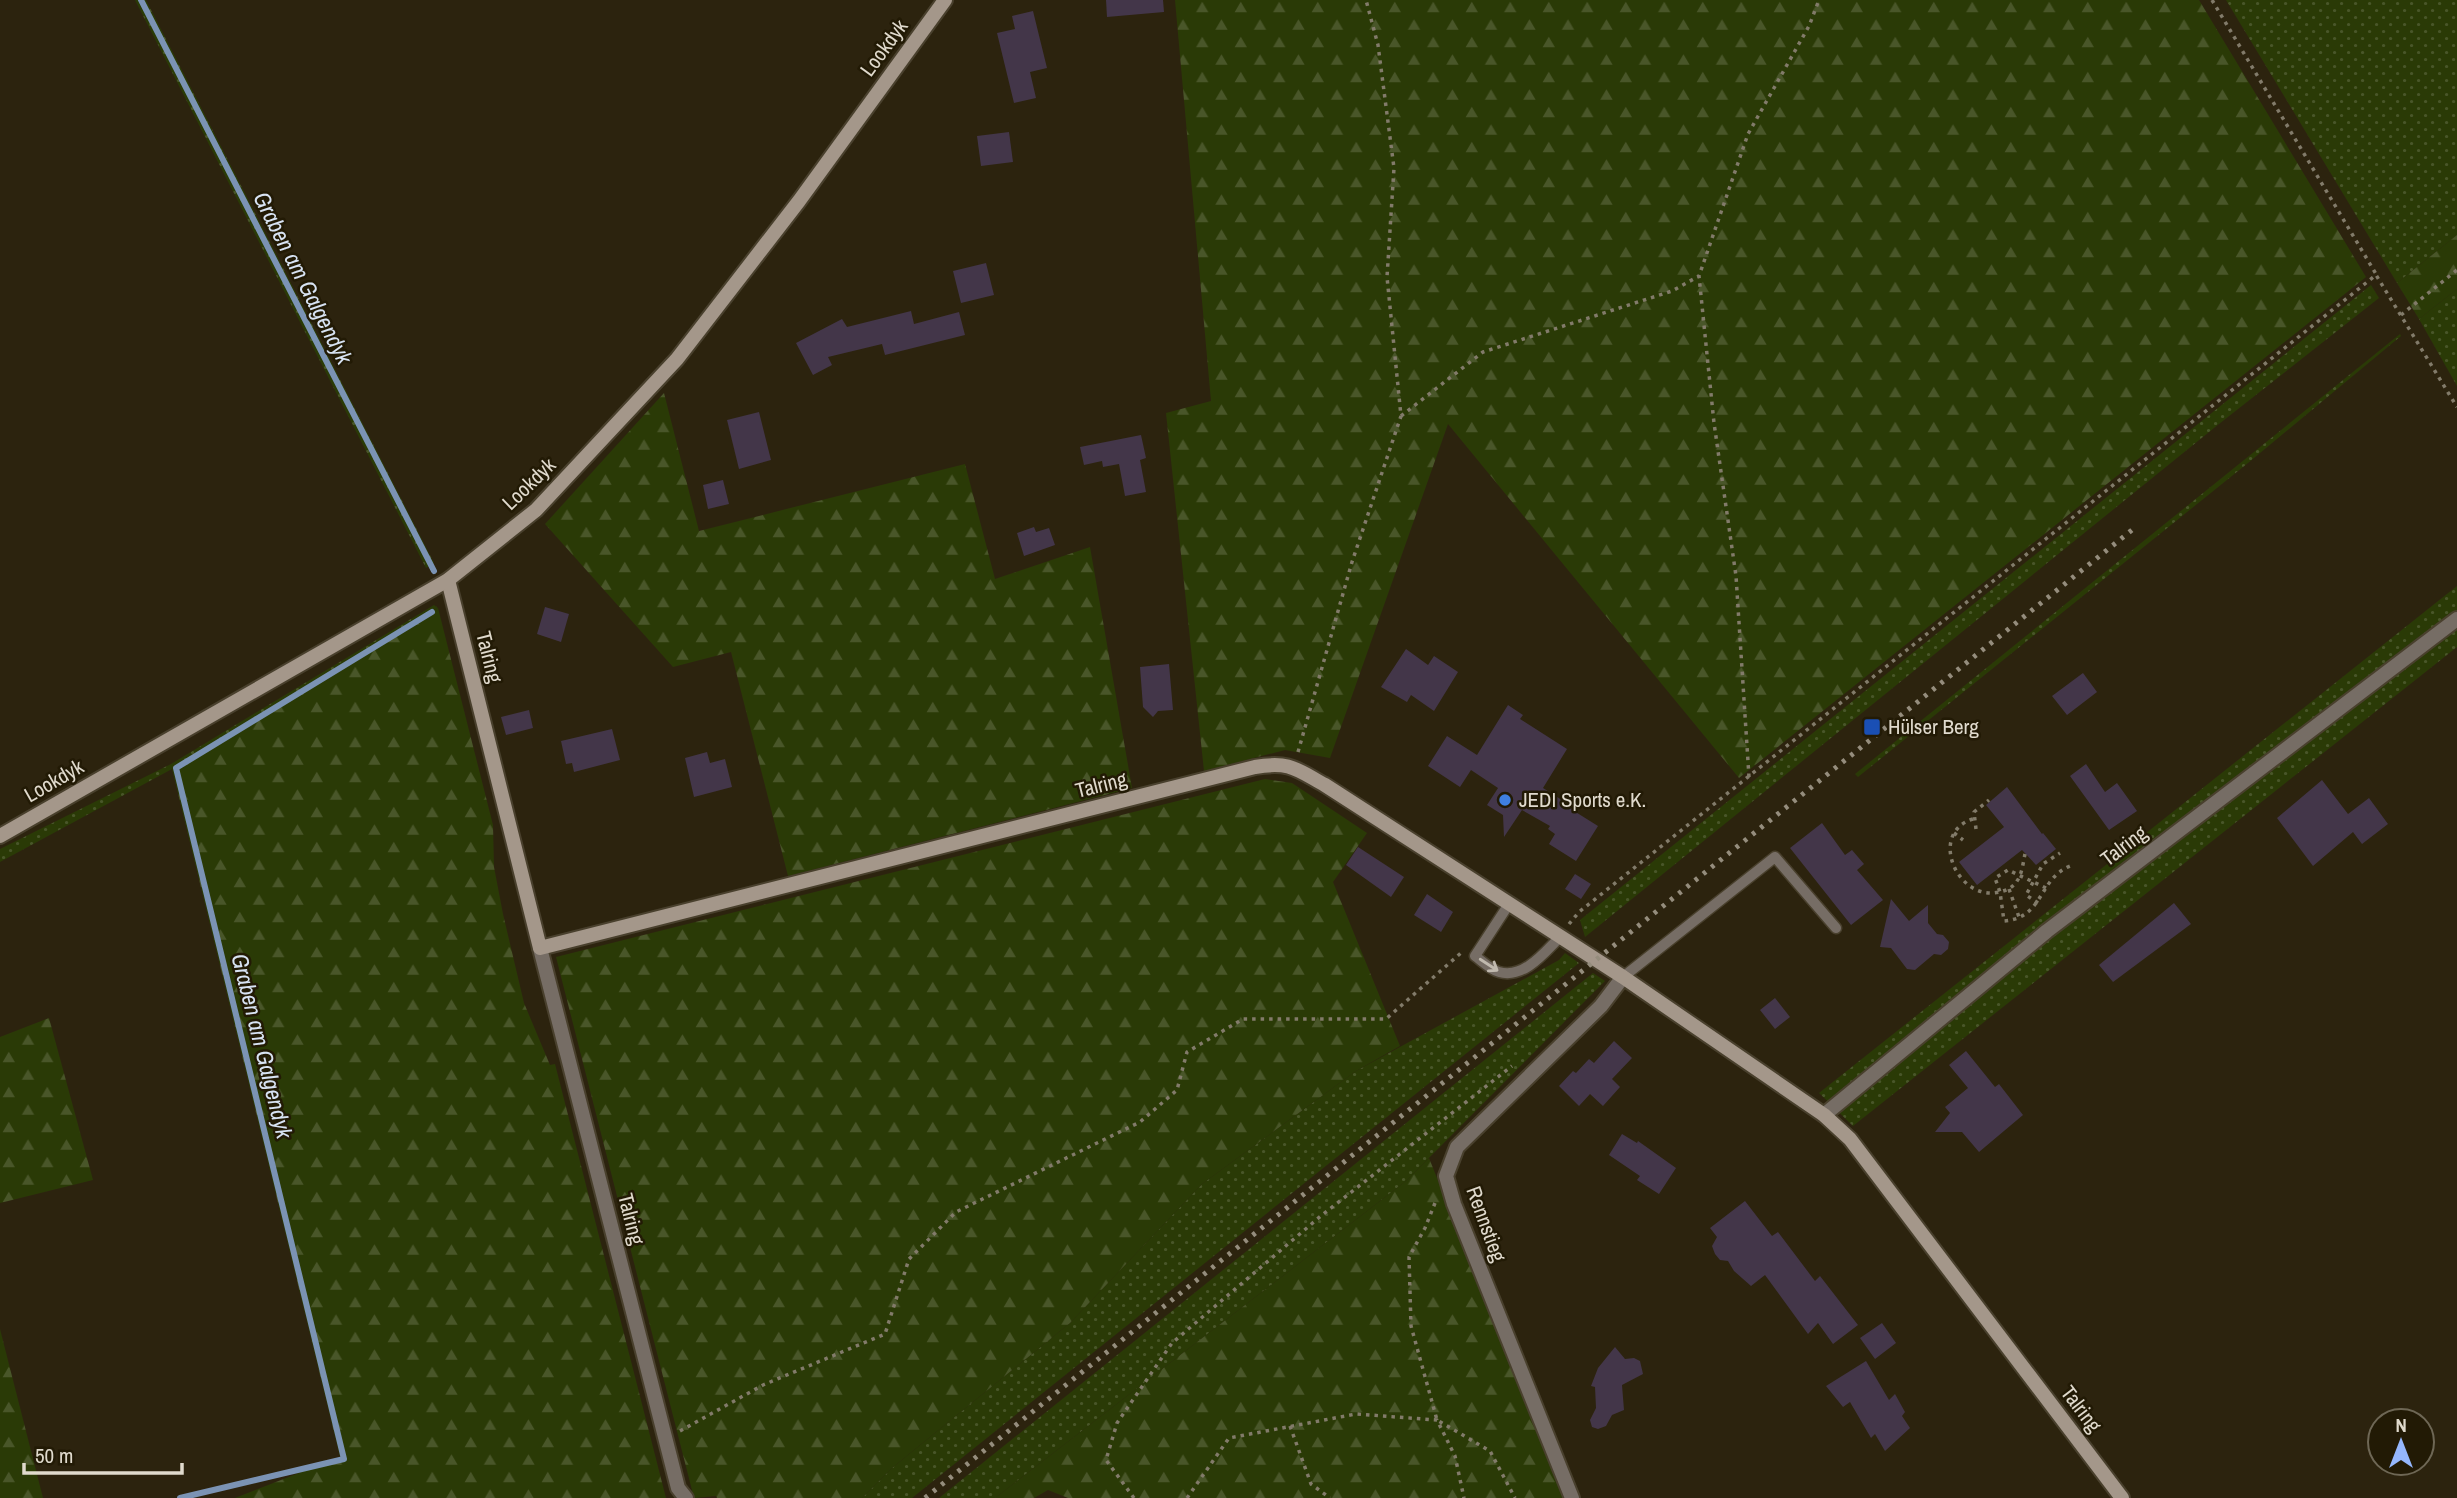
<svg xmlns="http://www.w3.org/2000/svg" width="2457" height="1498" viewBox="0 0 2457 1498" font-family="'Archivo Narrow',sans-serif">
  <defs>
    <pattern id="grass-dots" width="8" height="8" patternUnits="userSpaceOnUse" patternTransform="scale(1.75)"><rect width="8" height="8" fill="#2a3a06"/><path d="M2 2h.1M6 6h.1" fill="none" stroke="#495629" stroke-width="1.8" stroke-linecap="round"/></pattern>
    <pattern id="forest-firs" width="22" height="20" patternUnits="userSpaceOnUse" patternTransform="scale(1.75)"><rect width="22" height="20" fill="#2a3a06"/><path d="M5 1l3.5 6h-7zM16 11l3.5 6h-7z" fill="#495629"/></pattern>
  </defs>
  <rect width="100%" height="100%" fill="#2c230e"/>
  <g fill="url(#grass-dots)">
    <polygon points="135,0 146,0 434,563 426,568"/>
    <polygon points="2226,0 2457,0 2457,235 2397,283"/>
    <polygon points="2371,285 2379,298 2219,424 1585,937 1580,920"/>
    <polygon points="2457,289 2457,386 2419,319"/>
    <polygon points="2400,334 2401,336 2248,463 1858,777 1855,774"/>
    <polygon points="2457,586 2457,647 1853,1126 1819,1093"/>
    <polygon points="434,605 438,608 172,769 0,862 0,849 171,764"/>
    <polygon points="1565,953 1579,963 912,1498 862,1498 892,1468 1070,1323 1202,1184 1356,1071 1559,960"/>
    <polygon points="1593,973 1605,981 1406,1181 995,1498 939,1498"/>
  </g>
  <g fill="url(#forest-firs)">
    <polygon points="1175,0 2199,0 2366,277 1739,778 1448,424 1330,758 1285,750 1204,771 1166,413 1211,401"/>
    <polygon points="2457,235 2457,289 2419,319 2397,283"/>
    <polygon points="664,393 699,531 965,464 995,579 1090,547 1132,788 788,876 731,652 673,667 545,524"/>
    <polygon points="438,608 493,825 494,867 503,914 524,1003 550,1065 555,1064 666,1498 235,1498 340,1457 172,769"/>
    <polygon points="1265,779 1292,783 1367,833 1333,882 1400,1046 1356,1071 1202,1184 1070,1323 892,1468 862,1498 717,1498 716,1496 694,1498 556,957"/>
    <polygon points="49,1018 93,1180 0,1203 0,1037"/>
    <polygon points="1429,1158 1565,1498 1068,1498 1048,1490 1034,1498 995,1498 1406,1181"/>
    <polygon points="0,1329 43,1498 0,1498"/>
  </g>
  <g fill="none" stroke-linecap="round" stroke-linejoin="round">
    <g stroke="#7b93b4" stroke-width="6">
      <polyline points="141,0 434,571"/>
      <polyline points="180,1498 344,1459 176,768 432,612"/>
    </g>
  </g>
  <g fill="#433649">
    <polygon points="1106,0 1163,0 1164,12 1107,17"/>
    <polygon points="1033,11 1047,68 1030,72 1036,98 1014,103 997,33 1015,29 1012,16"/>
    <polygon points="1009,132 1013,162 981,166 977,136"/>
    <polygon points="986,263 994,295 961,303 953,271"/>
    <polygon points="911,311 914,324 959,312 965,335 885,355 882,344 828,357 832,365 813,375 796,343 842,319 847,327"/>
    <polygon points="759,412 771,460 739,469 727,420"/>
    <polygon points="1141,435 1146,458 1140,460 1146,492 1125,496 1119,464 1103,467 1102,461 1084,465 1080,447"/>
    <polygon points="723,480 729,504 708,509 703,485"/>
    <polygon points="1034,527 1036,532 1049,528 1055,545 1024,556 1017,533"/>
    <polygon points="545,607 569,614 561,642 537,634"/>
    <polygon points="1406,649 1428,665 1434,656 1458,672 1434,711 1411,695 1407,702 1381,687"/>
    <polygon points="1169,664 1173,710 1158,711 1153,717 1143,707 1140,667"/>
    <polygon points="2083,673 2097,692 2067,715 2052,696"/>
    <polygon points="1508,705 1523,715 1520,719 1567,749 1543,788 1576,809 1574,811 1598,826 1576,861 1549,844 1555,834 1548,829 1550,826 1522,810 1504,837 1503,815 1487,805 1498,788 1471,770 1460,787 1428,766 1447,736 1477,755"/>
    <polygon points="529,710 533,728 506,735 501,717"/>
    <polygon points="612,729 620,760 574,772 572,763 566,764 561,741"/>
    <polygon points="707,752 710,763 725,759 732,787 694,797 685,758"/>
    <polygon points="2086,764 2105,792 2117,783 2137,811 2109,830 2070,776"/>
    <polygon points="2322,780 2348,814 2369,798 2388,824 2362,844 2353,832 2313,866 2277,818"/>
    <polygon points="2007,787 2042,834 2043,833 2056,849 2036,865 2022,850 1977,885 1959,862 2004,827 1986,805"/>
    <polygon points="1822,823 1845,855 1852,850 1864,864 1857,870 1883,900 1851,925 1790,848"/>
    <polygon points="1358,847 1404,877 1391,897 1346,865"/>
    <polygon points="1575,874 1591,884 1581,899 1565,889"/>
    <polygon points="1427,894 1453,912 1441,932 1414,915"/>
    <polygon points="1891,899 1909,921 1928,905 1928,923 1937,934 1943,935 1949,942 1948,949 1941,955 1934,954 1915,970 1907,969 1891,948 1880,947"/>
    <polygon points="2174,903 2191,924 2113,982 2099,965"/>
    <polygon points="1775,998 1790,1017 1775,1029 1760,1010"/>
    <polygon points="1614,1041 1632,1058 1612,1079 1620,1087 1603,1106 1590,1094 1579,1106 1559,1086 1573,1071 1576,1073 1589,1059 1594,1063"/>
    <polygon points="1966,1051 1995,1087 1999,1084 2023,1115 1979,1152 1962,1132 1935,1132 1950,1113 1945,1107 1968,1088 1949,1065"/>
    <polygon points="1622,1134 1637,1143 1638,1141 1676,1168 1659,1194 1637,1180 1640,1176 1609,1155"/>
    <polygon points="1745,1201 1772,1236 1778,1232 1815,1281 1820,1276 1858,1325 1833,1344 1818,1323 1808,1334 1765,1275 1751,1286 1734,1271 1728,1261 1720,1260 1715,1254 1712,1246 1717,1237 1710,1228"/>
    <polygon points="1882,1323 1896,1343 1875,1359 1860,1338"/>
    <polygon points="1615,1347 1625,1359 1634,1358 1640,1361 1643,1374 1622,1385 1624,1410 1612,1415 1606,1426 1598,1429 1592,1427 1590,1420 1596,1408 1595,1387 1591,1386 1598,1368"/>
    <polygon points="1866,1361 1889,1400 1895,1394 1905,1412 1902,1416 1910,1428 1885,1451 1875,1434 1871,1438 1850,1402 1843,1407 1826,1386"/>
  </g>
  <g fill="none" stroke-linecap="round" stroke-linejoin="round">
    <defs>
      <g id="lane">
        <path d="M1509,904L1475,956C1482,961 1491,970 1499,972C1524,979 1544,953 1560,937"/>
        <polyline points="1623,977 1775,857 1836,928"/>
      </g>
      <g id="street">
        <polyline points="540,948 678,1488 686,1498"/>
        <polyline points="1824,1115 2047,931 2457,619"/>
        <polyline points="1572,1498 1454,1204 1446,1176 1457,1147 1601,1006 1623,977"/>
      </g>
      <g id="secondary">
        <path d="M448,580L540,948L1255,767C1290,761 1296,769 1325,785L1623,977L1824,1115L1850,1139L2122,1498"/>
        <polyline points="0,836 448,580 536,510 677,359 799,201 945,0"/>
      </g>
    </defs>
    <use href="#lane" stroke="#49402d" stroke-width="13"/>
    <use href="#street" stroke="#49402d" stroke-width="18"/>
    <use href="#secondary" stroke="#49402d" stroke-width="18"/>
    <g stroke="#827b6a" stroke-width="3.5" stroke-dasharray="3.5 5" stroke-linecap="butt">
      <polyline points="2212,0 2376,274"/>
      <polyline points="2401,315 2457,270"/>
      <polyline points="1401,416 1483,352 1672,291 1699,276"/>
      <polyline points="1298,752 1352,562 1401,416 1387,277 1394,168 1378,45 1366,0"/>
      <polyline points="1749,777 1736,576 1714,423 1699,276 1748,134 1809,26 1819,0"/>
      <path d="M1973,819C1930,832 1954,895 1993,893C2003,892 2012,889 2017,881C2022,874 2023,863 2025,854"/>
      <polyline points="1976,829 1974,812 1989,800"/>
      <polyline points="1954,833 1963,840"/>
      <path d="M2046,888L2008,870L1995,878L2000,892L2004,921C2044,918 2038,879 2070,866"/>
      <polyline points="2009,889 2019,917"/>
      <polyline points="2038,903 2026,895 2043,864 2060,853"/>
      <polyline points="1569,924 1579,912 2376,275 2457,407"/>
      <polyline points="1435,1203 1425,1228 1409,1257 1411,1326 1437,1420 1490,1451 1515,1498"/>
      <polyline points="1290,1426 1311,1484 1330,1498"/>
      <polyline points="680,1431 763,1385 885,1334 909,1259 956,1212 1140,1122 1177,1090 1187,1052 1243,1019 1386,1019 1462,952"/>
      <polyline points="1134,1498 1106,1460 1117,1423 1172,1343 1322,1215 1512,1066"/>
      <polyline points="1187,1498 1229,1438 1356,1414 1437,1420 1455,1456 1464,1498"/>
    </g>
    <use href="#lane" stroke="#766d65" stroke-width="10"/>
    <use href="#street" stroke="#766d65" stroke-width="14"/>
    <use href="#secondary" stroke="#a4978a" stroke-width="14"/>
    <polyline stroke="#958d7d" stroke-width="5" stroke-dasharray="3.5 7" stroke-linecap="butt" points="925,1498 2132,530"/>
  </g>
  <defs><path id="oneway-shaft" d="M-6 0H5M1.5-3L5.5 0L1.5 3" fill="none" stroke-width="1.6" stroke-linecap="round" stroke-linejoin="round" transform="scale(1.75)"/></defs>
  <use stroke="#c0b9ae" href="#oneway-shaft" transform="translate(1489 965) rotate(33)"/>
  <rect fill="#1a4fb4" stroke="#221a05" stroke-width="2.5" x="1863" y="718" width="18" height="18" rx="3.5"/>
  <circle fill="#3f7fe0" stroke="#221a05" stroke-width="2.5" cx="1505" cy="800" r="7"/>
  <g text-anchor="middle" stroke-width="5" stroke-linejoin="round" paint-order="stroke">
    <g font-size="21" fill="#e0dacd" stroke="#221a05">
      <text transform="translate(884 48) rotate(-54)" y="7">Lookdyk</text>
      <text transform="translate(529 484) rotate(-44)" y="7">Lookdyk</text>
      <text transform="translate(489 657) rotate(76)" y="7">Talring</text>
      <text transform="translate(54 781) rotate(-30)" y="7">Lookdyk</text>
      <text transform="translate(1101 785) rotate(-14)" y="7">Talring</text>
      <text transform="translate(2124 846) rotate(-37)" y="7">Talring</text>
      <text transform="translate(631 1219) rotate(76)" y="7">Talring</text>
      <text transform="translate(1486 1224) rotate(70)" y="7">Rennstieg</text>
      <text transform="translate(2081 1409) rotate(53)" y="7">Talring</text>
    </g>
    <g font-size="21" fill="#e0dacd" stroke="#221a05" text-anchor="start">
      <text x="1888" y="734">Hülser Berg</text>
      <text x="1519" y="807">JEDI Sports e.K.</text>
    </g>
    <g font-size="23" font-style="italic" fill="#d8e3f3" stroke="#221a05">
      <text transform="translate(303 278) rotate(63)" y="8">Graben am Galgendyk</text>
      <text transform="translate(262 1046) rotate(76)" y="8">Graben am Galgendyk</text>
    </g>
  </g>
  <g transform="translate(2401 1442)"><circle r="33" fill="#221a05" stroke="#6e6755" stroke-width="2"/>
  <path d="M0-5L12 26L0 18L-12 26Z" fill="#95b7fd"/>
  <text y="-10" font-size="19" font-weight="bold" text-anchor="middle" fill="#e0dacd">N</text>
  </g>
  <path d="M24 1463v10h158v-10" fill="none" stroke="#e0dacd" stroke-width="3.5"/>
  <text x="35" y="1463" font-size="21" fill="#e0dacd" stroke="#221a05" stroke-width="5" paint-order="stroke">50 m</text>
</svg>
